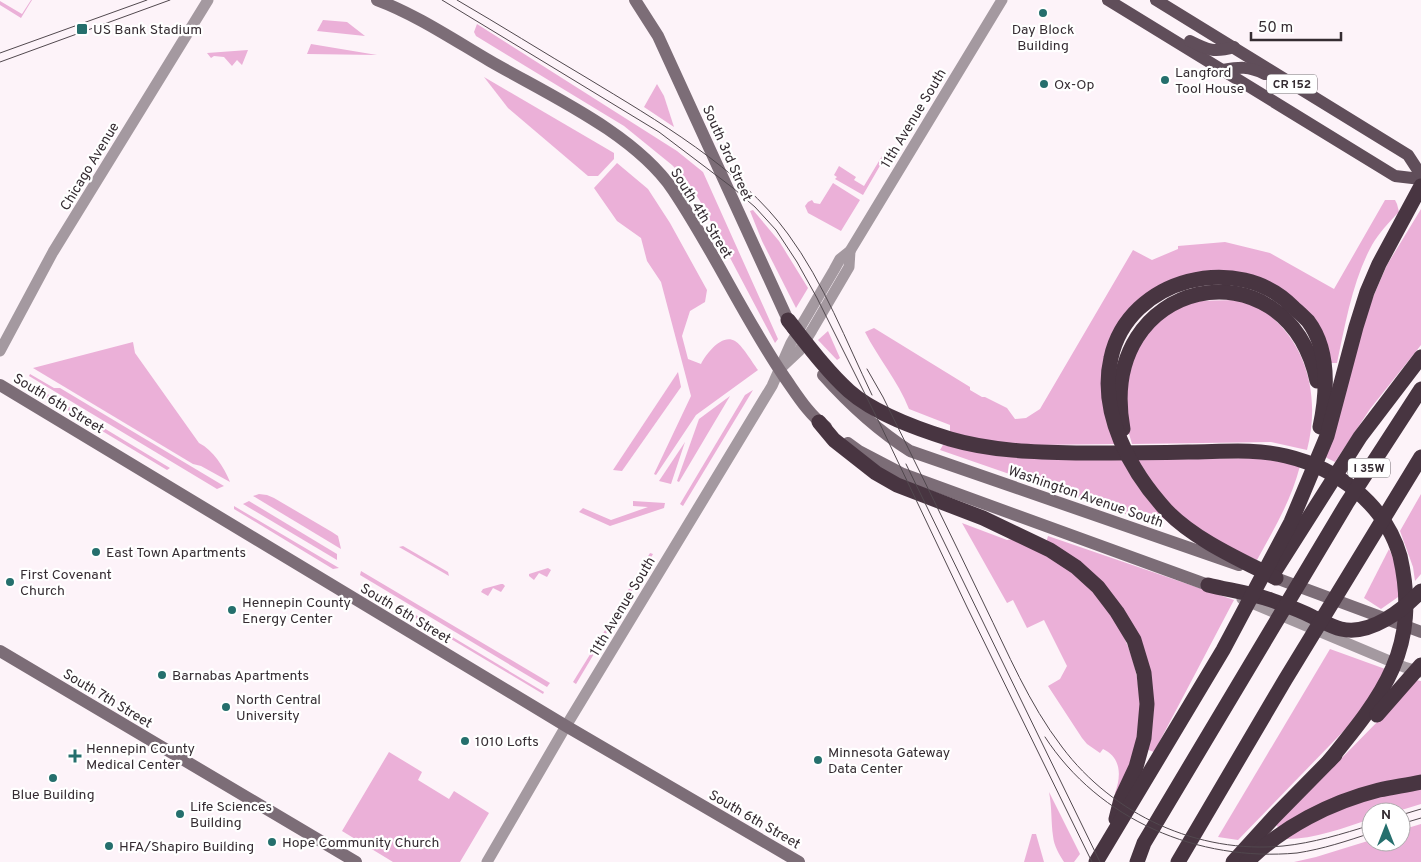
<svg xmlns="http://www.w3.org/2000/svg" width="1421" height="862" viewBox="0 0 1421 862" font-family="Overpass,sans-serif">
  <rect width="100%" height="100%" fill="#fdf3f9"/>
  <g fill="#ebb0d8">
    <polygon points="31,0 32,0 21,18 0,5 0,1 22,14"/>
    <polygon points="323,20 347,22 365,36 317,31"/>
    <polygon points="477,24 677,151 703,172 778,339 775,343 700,201 686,179 672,165 624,126 476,36 474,32"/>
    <polygon points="311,44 377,55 307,54"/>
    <polygon points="248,50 242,65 237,60 232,66 224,57 214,56 211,58 207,53"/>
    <polygon points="484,77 614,153 614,159 598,176 588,176 508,108"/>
    <polygon points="657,84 664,96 674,127 644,107"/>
    <polygon points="882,156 885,157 863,195 835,179 837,177 834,175 839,166 856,177 854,180 864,186"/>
    <path d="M617,163L648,189L670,223L707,290L705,302L690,311L682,336L688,359L701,364C706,354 722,333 735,341C742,345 752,362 758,370L696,415L656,475L654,474L691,396L661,282L647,261L641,238L617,221L594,188Z"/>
    <polygon points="833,183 860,200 841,231 808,213 805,206 808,202 812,200 814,203 820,204"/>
    <path d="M1385,200H1395L1397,204L1399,212C1389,222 1379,233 1372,245C1353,279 1345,325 1337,363H1329L1276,288L1187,276L1113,336L1116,444L1032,445L1000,444L950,432V425L909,409C898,381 878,358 865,332L874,328L970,387V390L982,397H985L1007,408L1015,419L1026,418L1040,409L1133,250L1152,260L1178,249V246L1225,242L1270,253L1334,289Z"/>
    <polygon points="1421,209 1421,345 1370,409 1335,462 1323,456 1370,304 1387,265"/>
    <polygon points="753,210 779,241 808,288 796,308 762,241 750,211"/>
    <path d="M1238,300C1247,304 1259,307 1267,313C1309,346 1320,400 1307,450L1271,442L1132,444L1127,427L1126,389L1133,357L1155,322L1191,301Z"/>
    <polygon points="828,331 840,358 837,360 818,340"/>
    <path d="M133,342L135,353L199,443C213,450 224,467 230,482L201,466L193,464L33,368Z"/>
    <polygon points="678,372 681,387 622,471 613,470"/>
    <polygon points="30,374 54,388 60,388 224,486 217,489 29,376"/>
    <polygon points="26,381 170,468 167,470 24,384"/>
    <polygon points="753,390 683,506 680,504 745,395"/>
    <polygon points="730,396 679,482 677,481 699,419"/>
    <polygon points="685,442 671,484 659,481"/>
    <path d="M943,445L998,456L1122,460C1134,482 1146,500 1164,517V523L1160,526L940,450Z"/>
    <path d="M1274,458L1300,466C1291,501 1274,529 1257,560L1227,547L1168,507L1137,459Z"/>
    <polygon points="259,494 267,495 274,498 332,532 338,536 341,549 253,496"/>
    <polygon points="1421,494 1421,574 1415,581 1413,567 1400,531"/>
    <polygon points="249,501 337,554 337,560 243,504"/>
    <polygon points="633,501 665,503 664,508 610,526 579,512 583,508 611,520 648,507 633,506"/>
    <polygon points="234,506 339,568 333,569 234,509"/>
    <path d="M962,523L1007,540L1013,539C1033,548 1055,557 1073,572C1109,602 1135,645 1139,692C1139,702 1142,713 1141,722C1137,746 1127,773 1120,796L1115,793C1121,777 1122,758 1103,749L1100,753L1087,744L1082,738L1048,686L1060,679L1067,666L1044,620L1027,628L1013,600L1007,603Z"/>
    <polygon points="1048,536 1234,600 1154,752 1146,749 1152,722 1129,619 1046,543"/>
    <polygon points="403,546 448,572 449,576 399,547"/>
    <polygon points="1389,549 1395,562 1401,595 1381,609 1364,598"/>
    <polygon points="650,553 653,554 631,592 627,592"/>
    <polygon points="548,568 551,570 547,577 539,573 534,580 529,576 529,574"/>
    <polygon points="361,571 550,683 547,687 360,575"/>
    <polygon points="501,584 503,584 505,586 501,592 493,588 488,596 481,592 483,589"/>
    <polygon points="399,605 544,692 543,694 399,608"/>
    <polygon points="615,614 613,622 576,684 573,682"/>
    <polygon points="1330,649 1388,670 1364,710 1238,840 1218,837"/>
    <polygon points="1416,680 1421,681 1421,776 1280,829 1276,825 1384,715"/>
    <polygon points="389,752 422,772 418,780 449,799 454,791 489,813 460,862 393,862 342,831"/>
    <path d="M1421,787V804L1395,812H1371V819C1343,828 1312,840 1283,839L1305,825L1358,801Z"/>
    <path d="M1049,792L1080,854L1074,862H1064C1059,854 1054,846 1053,836C1051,822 1052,807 1049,792Z"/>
    <polygon points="1421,824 1421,862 1269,862 1294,862 1316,857 1371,840 1371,842 1401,842 1401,830"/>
    <polygon points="1032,834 1036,834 1044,862 1024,862"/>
  </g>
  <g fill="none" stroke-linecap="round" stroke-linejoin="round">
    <g stroke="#a499a0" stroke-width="11">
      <polyline points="0,351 53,252 208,0"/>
      <polyline points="783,366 799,351 812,330 849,267 850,251"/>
      <polyline points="1242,599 1404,667 1421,672"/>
      <polyline points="487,862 566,726 772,386 791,343 834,270 840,259 850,251 1002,0"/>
    </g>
    <g stroke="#7c6d77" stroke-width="12">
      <path d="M377,0C415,14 454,40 490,61C549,95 634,133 673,190C714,251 744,318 785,378C797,395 809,415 826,427"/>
      <polyline points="635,0 658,36 788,320 793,329"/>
      <path d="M823,375C849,404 877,430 910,451L1239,565"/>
      <polyline points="0,385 566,726 799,862"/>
      <polyline points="848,443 859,451 903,474 1208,585"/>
      <polyline points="1268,575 1421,632"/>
      <polyline points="0,651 356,862"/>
    </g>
    <g stroke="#604e5a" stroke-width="12">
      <polyline points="1108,0 1395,176 1421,179"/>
      <polyline points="1156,0 1408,155 1421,175"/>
      <path d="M1190,41C1208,50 1214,53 1234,47"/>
      <path d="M1223,70C1240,67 1248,66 1265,74"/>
    </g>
    <g stroke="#483541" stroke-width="15">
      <path d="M788,320C807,344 826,370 849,391C875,414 918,429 950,439C991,451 1033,452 1076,453C1113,453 1150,453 1188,452C1220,452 1254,448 1286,456C1337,468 1385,504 1400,556C1421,648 1383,695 1329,761"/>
      <polyline points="819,422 834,440 876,473 897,485 983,518 1050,550 1076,567 1098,587 1117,612 1134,640 1144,673 1147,704 1144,738 1136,767 1121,799 1116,819"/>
      <path d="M1123,429C1095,277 1286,238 1317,381"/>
      <polyline points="1273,574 1360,437 1421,357"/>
      <path d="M1276,578C1241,560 1195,540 1167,511C1131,472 1098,413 1111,358C1128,278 1239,250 1294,308C1299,312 1304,317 1308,321C1330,350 1327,394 1320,427"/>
      <path d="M1208,585C1228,590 1251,593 1271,600C1285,605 1300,610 1313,617C1322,621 1332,627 1341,629C1370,636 1403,610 1421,591"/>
      <polyline points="1377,715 1421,665"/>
      <polyline points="1096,862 1223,650 1291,522 1327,436 1356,327 1367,292 1379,264 1421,186"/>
      <polyline points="1137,862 1144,843 1347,503 1421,389"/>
      <polyline points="1178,862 1285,680 1421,457"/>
      <polyline points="1233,862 1274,817 1335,755"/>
      <path d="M1247,862C1282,827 1331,802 1379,790C1393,787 1407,785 1421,782"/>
    </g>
    <g stroke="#51484e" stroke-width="1">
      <polyline points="442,0 659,132 733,188 755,207 776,230 797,262 817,298 880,424 967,607 1092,862"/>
      <path d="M457,0C500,25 543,52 587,78C656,120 740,168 788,234C824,283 846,341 872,395"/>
      <polyline points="0,53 147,0"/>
      <polyline points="0,62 170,0"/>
      <path d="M867,369L883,397C917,466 951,535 984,604C1008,653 1029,704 1062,747C1113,815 1198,854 1283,846C1313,843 1342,834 1371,825"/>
      <polyline points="906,464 1100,862"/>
      <path d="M1045,737C1099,820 1198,862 1297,853C1323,849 1347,841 1371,833"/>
      <polyline points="1401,815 1421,809"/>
      <polyline points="1401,824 1421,818"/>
    </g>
  </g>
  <g fill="#256f6d" stroke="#fff" stroke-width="2">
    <circle cx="1043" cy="13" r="5"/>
    <rect x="76" y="23" width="12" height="12" rx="2.5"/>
    <circle cx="1165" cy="80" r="5"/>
    <circle cx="1044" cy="84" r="5"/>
    <circle cx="96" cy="552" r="5"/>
    <circle cx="10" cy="582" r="5"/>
    <circle cx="232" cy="610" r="5"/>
    <circle cx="162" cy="675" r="5"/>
    <circle cx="226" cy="707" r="5"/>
    <circle cx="465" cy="741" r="5"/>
    <path d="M72.5 748.5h5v5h5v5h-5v5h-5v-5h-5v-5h5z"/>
    <circle cx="818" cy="760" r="5"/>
    <circle cx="53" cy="778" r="5"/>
    <circle cx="180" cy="814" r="5"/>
    <circle cx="272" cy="842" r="5"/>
    <circle cx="109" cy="846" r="5"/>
  </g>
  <g text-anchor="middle" stroke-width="4.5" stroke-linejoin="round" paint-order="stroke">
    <g fill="#fff" stroke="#726b70" stroke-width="1">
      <rect x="1267" y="74.5" width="50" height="19" rx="4"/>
      <rect x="1348" y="458.5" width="42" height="19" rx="4"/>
    </g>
    <g font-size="12" font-weight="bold" fill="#352c32">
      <text x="1292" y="88">CR 152</text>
      <text x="1369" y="472">I 35W</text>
    </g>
    <g font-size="14" fill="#352c32" stroke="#fff" text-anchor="start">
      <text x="93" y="34">US Bank Stadium</text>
      <text x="1043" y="34" text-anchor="middle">Day Block<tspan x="1043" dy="16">Building</tspan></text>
      <text x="1175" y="77">Langford<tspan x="1175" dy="16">Tool House</tspan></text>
      <text x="1054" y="89">Ox-Op</text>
      <text x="106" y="557">East Town Apartments</text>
      <text x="20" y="579">First Covenant<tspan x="20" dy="16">Church</tspan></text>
      <text x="242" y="607">Hennepin County<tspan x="242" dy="16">Energy Center</tspan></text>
      <text x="172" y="680">Barnabas Apartments</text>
      <text x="236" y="704">North Central<tspan x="236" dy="16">University</tspan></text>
      <text x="475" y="746">1010 Lofts</text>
      <text x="86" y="753">Hennepin County<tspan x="86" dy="16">Medical Center</tspan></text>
      <text x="828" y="757">Minnesota Gateway<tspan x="828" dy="16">Data Center</tspan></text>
      <text x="53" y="799" text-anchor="middle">Blue Building</text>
      <text x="190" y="811">Life Sciences<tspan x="190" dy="16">Building</tspan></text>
      <text x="282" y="847">Hope Community Church</text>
      <text x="119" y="851">HFA/Shapiro Building</text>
    </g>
    <g font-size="14" fill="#352c32" stroke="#fff">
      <text transform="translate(913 118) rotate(-59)" y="5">11th Avenue South</text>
      <text transform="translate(728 153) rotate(66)" y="5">South 3rd Street</text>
      <text transform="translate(89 166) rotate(-59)" y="5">Chicago Avenue</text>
      <text transform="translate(702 213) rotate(58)" y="5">South 4th Street</text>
      <text transform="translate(59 403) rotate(31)" y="5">South 6th Street</text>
      <text transform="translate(1086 496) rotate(19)" y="5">Washington Avenue South</text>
      <text transform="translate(622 606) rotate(-59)" y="5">11th Avenue South</text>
      <text transform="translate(406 613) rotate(31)" y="5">South 6th Street</text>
      <text transform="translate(108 698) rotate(31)" y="5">South 7th Street</text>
      <text transform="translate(755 819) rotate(30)" y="5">South 6th Street</text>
    </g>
  </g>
  <g transform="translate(1386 827)"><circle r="24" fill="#ffffff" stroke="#aeabad"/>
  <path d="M0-4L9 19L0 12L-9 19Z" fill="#256f6d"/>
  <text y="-8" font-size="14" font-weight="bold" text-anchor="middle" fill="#352c32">N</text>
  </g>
  <path d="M1251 32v8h90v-8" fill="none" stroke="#352c32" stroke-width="2.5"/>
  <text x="1258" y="32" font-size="15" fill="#352c32" stroke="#ffffff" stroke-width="4" paint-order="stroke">50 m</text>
</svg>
